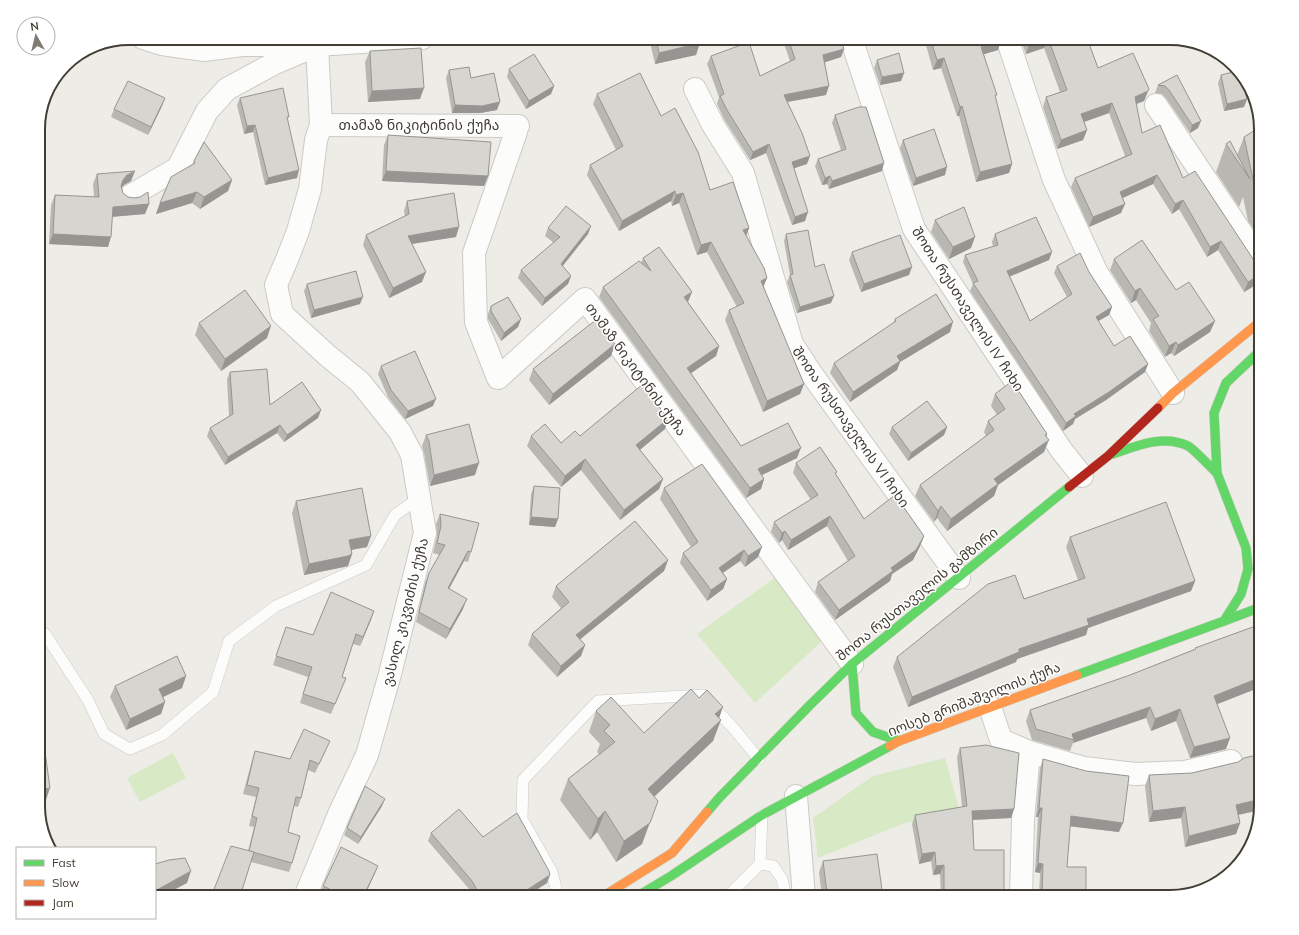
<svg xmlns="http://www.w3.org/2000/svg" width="1299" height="935" viewBox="0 0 1299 935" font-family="Mulish,'Noto Sans Georgian',sans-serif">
  <rect width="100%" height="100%" fill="#eeece6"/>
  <g fill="#d7e9c5">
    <polygon points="777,576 822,641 755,703 697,634"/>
    <polygon points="173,753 186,778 140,802 127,778"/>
    <polygon points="945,758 960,812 905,823 818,858 813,818 873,776"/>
  </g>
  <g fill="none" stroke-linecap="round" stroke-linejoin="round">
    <defs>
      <g id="lane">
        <polyline points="38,629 45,634 88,700 104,734 130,749 162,735 213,692 229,641 276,606 366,565 395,515 419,498"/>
        <polyline points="760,864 773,866 782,879 786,897"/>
        <polyline points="558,897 552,872 522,819 523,780 598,701 703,695 735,730 759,759"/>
        <polyline points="727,897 760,864 762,815"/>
      </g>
      <g id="street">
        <polyline points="143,38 162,44 204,50 242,45 317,45 422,38"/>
        <polyline points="851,38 914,229 1062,451 1082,476"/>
        <polyline points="1007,38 1054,180 1097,273 1173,393"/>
        <polyline points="695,89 713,125 743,173 792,344 813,376 959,578"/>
        <polyline points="1156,105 1261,262"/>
        <polyline points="321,125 518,126"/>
        <polyline points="516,132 474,253 476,322 498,378 585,299 852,664"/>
        <polyline points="130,196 178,168 207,111 227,89 273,64 308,49"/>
        <polyline points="990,707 1001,740 1029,752 1084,768 1135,774 1185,772 1231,761"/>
        <polyline points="796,796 804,897"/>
        <polyline points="305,897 340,812 367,755 390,674 425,533 412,455 400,432 360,382 328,356 282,314 276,285 288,257 298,231 310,189 316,140 321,125 317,45 322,38"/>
        <polyline points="1021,897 1023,820 1029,752"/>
      </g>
      <g id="fast">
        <path d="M1113,454C1136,446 1164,434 1188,446C1194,449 1210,467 1217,473"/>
        <polyline points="1224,621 1261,607"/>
        <polyline points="852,664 856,713 873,732 899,741"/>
        <polyline points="1077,675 1224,621 1241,594 1248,569 1246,548 1217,473 1214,413 1226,383 1261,350"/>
        <polyline points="707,812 719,798 810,705 852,664 1069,487"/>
        <polyline points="636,897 671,876 762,815 890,746"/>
      </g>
      <g id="slow">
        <polyline points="1158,408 1173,393 1261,321"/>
        <polyline points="890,746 899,741 1077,675"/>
        <polyline points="602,897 672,853 707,812"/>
      </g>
      <polyline id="jam" points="1069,487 1108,456 1158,408"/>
    </defs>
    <use href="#lane" stroke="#cccac4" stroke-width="12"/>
    <use href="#street" stroke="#cccac4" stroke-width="24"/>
    <use href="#fast" stroke="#cdcabd" stroke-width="10"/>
    <use href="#slow" stroke="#cdcabd" stroke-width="10"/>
    <use href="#jam" stroke="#cdcabd" stroke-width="10"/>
    <use href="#lane" stroke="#fcfcfb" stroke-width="11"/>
    <use href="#street" stroke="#fcfcfb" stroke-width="22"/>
    <use href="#fast" stroke="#63d668" stroke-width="9"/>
    <use href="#slow" stroke="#ff974d" stroke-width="9"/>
    <use href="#jam" stroke="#b3261e" stroke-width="9"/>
  </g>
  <g fill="#b9b7b2">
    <polygon points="649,38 699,38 696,55 655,64"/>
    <polygon points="782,38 840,38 844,49 841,57 825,62 826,95 787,102 807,164 794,168 805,221 792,225 766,153 750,160 724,119 717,104 719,97 707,64 711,56 760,76 790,61"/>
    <polygon points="924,38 1001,38 1001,40 998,50 984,54 1012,164 1009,173 976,182 959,116 957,116 941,68 933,70"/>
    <polygon points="1020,38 1087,38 1098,68 1149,89 1144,101 1136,104 1142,133 1183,178 1261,271 1261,277 1259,283 1244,292 1218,250 1207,257 1179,209 1172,214 1153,184 1123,198 1121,213 1089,227 1071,187 1075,178 1125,156 1109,113 1084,122 1087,130 1083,140 1057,149 1043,107 1046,97 1060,92 1044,48 1026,54"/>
    <polygon points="370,51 420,99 368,102 365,62"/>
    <polygon points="877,60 904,73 901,81 880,85 874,68"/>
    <polygon points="509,69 554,86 551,94 526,109 507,77"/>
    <polygon points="449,70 471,78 497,110 480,113 452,113 446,78"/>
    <polygon points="1177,75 1198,128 1190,133 1166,98 1162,94 1155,93 1158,85"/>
    <polygon points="1221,75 1247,99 1244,107 1224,111 1218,83"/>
    <polygon points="597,94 661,116 710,190 749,228 746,236 767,278 763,287 804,384 800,394 763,412 725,320 729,310 737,307 707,252 697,255 679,203 672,206 671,201 619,231 587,175 590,165 616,150 593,104"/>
    <polygon points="240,98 297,178 265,185 253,132 244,134 237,105"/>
    <polygon points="162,106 148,135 111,117 114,109"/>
    <polygon points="835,115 882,171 829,189 827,184 822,185 815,166 818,159 841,150 832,123"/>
    <polygon points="1261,129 1261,240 1248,221 1243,197 1239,207 1216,172 1226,144 1237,155 1244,137"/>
    <polygon points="388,135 488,176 484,186 382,181 384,145"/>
    <polygon points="903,140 945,175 913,186 900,148"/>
    <polygon points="194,161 232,180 228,191 200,209 192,203 156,214 160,203 188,167 193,164"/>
    <polygon points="97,174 131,181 124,185 122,187 123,193 128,197 149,204 145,214 112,217 108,247 49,244 51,205 55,195 94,197 93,184"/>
    <polygon points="407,201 456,237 412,244 422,282 389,298 363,245 366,235 405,216 404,211"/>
    <polygon points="935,220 971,248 949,259 931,232"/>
    <polygon points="548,228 588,234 562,266 571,276 568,284 542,306 518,278 521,270 554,243 545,236"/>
    <polygon points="786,234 815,267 831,303 797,313 787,282 790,275 784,241"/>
    <polygon points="995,234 1052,252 1049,260 1010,276 1030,321 1067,297 1054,273 1057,266 1089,272 1112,307 1109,315 1098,321 1114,346 1148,364 1145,372 1106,400 1075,419 1073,424 1063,431 970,291 973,284 963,262 965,255 993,246 992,242"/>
    <polygon points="852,252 909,275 861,292 849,260"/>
    <polygon points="643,258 688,302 719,346 716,356 691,373 741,446 797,458 762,475 764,479 761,489 746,498 599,297 603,287 641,263"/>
    <polygon points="1114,259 1176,290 1215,321 1210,332 1174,356 1171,353 1165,357 1149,331 1151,323 1136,300 1131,303 1110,270"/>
    <polygon points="307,284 360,304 311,318 304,291"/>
    <polygon points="491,306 521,319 518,327 501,341 488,319 488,314"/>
    <polygon points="895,319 950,332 900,362 897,370 850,402 830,373 834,363 893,323"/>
    <polygon points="199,323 267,338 221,371 195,335"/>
    <polygon points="615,344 611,356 549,405 529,380 533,369"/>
    <polygon points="381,366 433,406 405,419 388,397 378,374"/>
    <polygon points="230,372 270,405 321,410 318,418 284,442 277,433 225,465 207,436 210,428 229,416 227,379"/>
    <polygon points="995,394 1047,434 1046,437 1044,452 998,485 994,496 947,531 937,518 934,522 915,496 920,485 986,436 984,432 988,421 997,415 991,406"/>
    <polygon points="668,419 665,429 640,450 663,479 659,489 620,520 581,470 561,487 527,446 531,436 561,443 580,436"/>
    <polygon points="892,427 947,427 944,435 908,461 889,434"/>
    <polygon points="426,435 475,475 430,486 424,453 422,446"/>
    <polygon points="796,463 836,475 864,519 924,536 920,546 913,560 892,574 890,581 835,620 815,592 818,582 848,561 827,526 788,550 782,540 779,543 771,532 774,522 811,500 793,473"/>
    <polygon points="534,486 558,519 555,527 529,525 531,494"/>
    <polygon points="664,488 758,557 745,567 740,561 723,573 727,579 723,589 707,601 680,563 683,553 691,547 660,499"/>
    <polygon points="296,501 367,547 351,550 352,554 348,566 344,567 304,575 292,513"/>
    <polygon points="440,514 471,552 468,562 464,561 449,589 463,609 446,639 416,622 425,583 429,573 440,555 433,553 437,536 436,524"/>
    <polygon points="1070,537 1195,581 1191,591 1088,628 1086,635 1017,659 1016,662 908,707 893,667 897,657 1024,599 1078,580 1066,547"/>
    <polygon points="668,560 664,571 580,639 585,645 581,656 557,677 528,645 532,634 561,608 552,597 556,586"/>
    <polygon points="374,611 360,646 353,644 342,677 346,678 331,714 300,703 308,677 273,665 286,627 313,635"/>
    <polygon points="1195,648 1217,704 1226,749 1190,758 1176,721 1151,731 1146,718 1073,743 1070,751 1032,740 1026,721 1030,710 1130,675 1195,649"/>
    <polygon points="186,676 182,688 162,697 165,702 161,714 126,730 110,697 115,686"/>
    <polygon points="596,711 644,733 719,718 713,741 654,797 642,844 616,862 597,832 590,840 560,800 568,779 599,754 597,752 600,744 589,732"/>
    <polygon points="960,748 1014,809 1011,818 973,820 974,850 1004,897 941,897 940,874 933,875 931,861 919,864 912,824 915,815 962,807 957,757"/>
    <polygon points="326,750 315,773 308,770 301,798 298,807 294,806 288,832 292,863 289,872 251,862 242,890 211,897 248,851 254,827 249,826 256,797 243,794 252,760 255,751 290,759"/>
    <polygon points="1043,759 1119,832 1070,826 1067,867 1086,896 1086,897 1039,897 1040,873 1035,872 1038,817 1036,817 1040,768"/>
    <polygon points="1149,775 1261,806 1260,810 1239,815 1240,823 1236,834 1185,847 1181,818 1149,822 1145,786"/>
    <polygon points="382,806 358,844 344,835 347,828"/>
    <polygon points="431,833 547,883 525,897 474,897 469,889 428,841"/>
    <polygon points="823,861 883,897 822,897 819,872"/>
    <polygon points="378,866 375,873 364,897 327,897 320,894 323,886"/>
  </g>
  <g fill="#969591">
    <polygon points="1048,38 1044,48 1026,54 1029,45"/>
    <polygon points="1001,40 998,50 978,56 981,47"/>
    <polygon points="700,43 696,55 655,64 659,53"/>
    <polygon points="844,49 841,57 820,64 823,55"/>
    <polygon points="944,58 941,68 933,70 937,60"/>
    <polygon points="904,73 901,81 880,85 882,77"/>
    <polygon points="554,86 551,94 526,109 529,101"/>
    <polygon points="829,86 826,95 781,103 784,95"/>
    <polygon points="424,88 420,99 368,102 372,91"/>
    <polygon points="1148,91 1144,101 1131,106 1135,97"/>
    <polygon points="165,98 162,106 148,135 151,127"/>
    <polygon points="1247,99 1244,107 1224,111 1227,104"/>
    <polygon points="500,102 497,110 480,113 452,113 455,105"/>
    <polygon points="1112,103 1109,113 1078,124 1081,114"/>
    <polygon points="962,106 959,116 957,116 960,107"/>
    <polygon points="1201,121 1198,128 1190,133 1192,125"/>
    <polygon points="255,125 253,132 244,134 247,126"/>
    <polygon points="1087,130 1083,140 1057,149 1061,140"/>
    <polygon points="769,144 766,153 750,160 753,152"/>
    <polygon points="810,156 807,164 789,170 792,162"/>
    <polygon points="884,163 882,171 829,189 832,181"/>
    <polygon points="1012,164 1009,173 976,182 980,172"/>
    <polygon points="947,167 945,175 913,186 916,178"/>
    <polygon points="299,170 297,178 265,185 268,178"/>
    <polygon points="135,171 131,181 124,185 119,190 123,180 127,175"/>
    <polygon points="386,171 488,176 484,186 382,181"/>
    <polygon points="1157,175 1153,184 1116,201 1120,192"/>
    <polygon points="830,176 827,184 822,185 825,178"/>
    <polygon points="232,180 228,191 200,209 204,197"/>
    <polygon points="675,191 671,201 619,231 622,221"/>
    <polygon points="197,192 192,203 156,214 160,203"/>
    <polygon points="683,193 679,203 672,206 676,195"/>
    <polygon points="1183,200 1179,209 1172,214 1175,204"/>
    <polygon points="149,204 145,214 109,217 113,207"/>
    <polygon points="1125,204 1121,213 1089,227 1093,217"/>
    <polygon points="808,212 805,221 792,225 795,217"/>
    <polygon points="591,226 588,234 558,272 561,264"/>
    <polygon points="459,227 456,237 404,245 408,236"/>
    <polygon points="749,228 745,239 743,230"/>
    <polygon points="53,234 111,237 108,247 49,244"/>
    <polygon points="975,237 971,248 949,259 953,247"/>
    <polygon points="1221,241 1218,250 1207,257 1210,247"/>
    <polygon points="711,242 707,252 697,255 701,245"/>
    <polygon points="1052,252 1049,260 1004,279 1007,271"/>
    <polygon points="912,267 909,275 861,292 864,284"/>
    <polygon points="426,272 422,282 389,298 393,288"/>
    <polygon points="1261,274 1261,277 1259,283 1244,292 1248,282"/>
    <polygon points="571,276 568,284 542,306 545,298"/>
    <polygon points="767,278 763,288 761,281"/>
    <polygon points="1140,288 1136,300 1131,303 1135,291"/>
    <polygon points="692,292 688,302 684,297"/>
    <polygon points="834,296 831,303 797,313 800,307"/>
    <polygon points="363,297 360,304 311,318 314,310"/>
    <polygon points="1112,307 1109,315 1093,324 1096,317"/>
    <polygon points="521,319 518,327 501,341 504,333"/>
    <polygon points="1215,321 1210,332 1174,356 1178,345"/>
    <polygon points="953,322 950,332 900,362 897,370 850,402 853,392 897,356"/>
    <polygon points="271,326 267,338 221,371 225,359"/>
    <polygon points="1176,342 1171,353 1165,357 1169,346"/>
    <polygon points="615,344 611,356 549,405 553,394"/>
    <polygon points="719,346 716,356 684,378 687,368"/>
    <polygon points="1148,364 1145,372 1106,400 1075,419 1073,424 1063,431 1066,423 1074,414"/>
    <polygon points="804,384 800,394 763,412 767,401"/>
    <polygon points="436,399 433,406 405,419 408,411"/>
    <polygon points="321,410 318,418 284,442 287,435"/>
    <polygon points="668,419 665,429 632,456 636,445"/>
    <polygon points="280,425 277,433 225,465 228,457"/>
    <polygon points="947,427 944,435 908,461 911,453"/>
    <polygon points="1047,434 1044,444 1049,440 1044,452 998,485 994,496 947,531 951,519 994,479"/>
    <polygon points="801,448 797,458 754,479 758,469"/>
    <polygon points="585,459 581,470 561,487 565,476"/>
    <polygon points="479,463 475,475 430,486 434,475"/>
    <polygon points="663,479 659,489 620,520 624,510"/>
    <polygon points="764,479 761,489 746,498 750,488"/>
    <polygon points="941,506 937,518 934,522 938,511"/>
    <polygon points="830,516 827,526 788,550 791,540"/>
    <polygon points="531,517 558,519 555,527 529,525"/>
    <polygon points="785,531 782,540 779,543 782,533"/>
    <polygon points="371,536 367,547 345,551 349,540"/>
    <polygon points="924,536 920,546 913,560 892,574 890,581 835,620 839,610 891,568"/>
    <polygon points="762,547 758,557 745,567 748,556"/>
    <polygon points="744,550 740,561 715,578 719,568"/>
    <polygon points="468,551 464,561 444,598 448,588"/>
    <polygon points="352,554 348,566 344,567 304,575 309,564"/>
    <polygon points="668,560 664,571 572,646 576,635"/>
    <polygon points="727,579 723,589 707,601 711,590"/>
    <polygon points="1195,581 1191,591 1088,628 1086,635 1017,659 1016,662 908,707 912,697 1019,649 1087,619"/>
    <polygon points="467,599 463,609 446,639 450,629"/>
    <polygon points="374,611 371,620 360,646 363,637"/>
    <polygon points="585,645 581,656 557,677 561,666"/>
    <polygon points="186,676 182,688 155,701 159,689"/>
    <polygon points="1261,677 1261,687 1210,707 1214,696"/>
    <polygon points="165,702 161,714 126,730 130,719"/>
    <polygon points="723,707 717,724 721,720 713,741 640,810 648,789 715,714"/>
    <polygon points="1150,707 1146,718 1073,743 1074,740 1072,734"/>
    <polygon points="1180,709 1176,721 1151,731 1155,719"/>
    <polygon points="1230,738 1226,749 1190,758 1194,747"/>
    <polygon points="50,788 46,800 38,801 38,790"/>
    <polygon points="385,799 382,806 358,844 361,837"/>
    <polygon points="1261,799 1261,806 1260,810 1232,816 1236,805"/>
    <polygon points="658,801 642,844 616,862 624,841"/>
    <polygon points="1185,807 1181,818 1149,822 1153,811"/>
    <polygon points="1039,808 1042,808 1038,817 1036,817"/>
    <polygon points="1014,809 1011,818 969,820 972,811"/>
    <polygon points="605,811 597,832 590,840 598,819"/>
    <polygon points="1071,816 1123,823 1119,832 1067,826"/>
    <polygon points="1240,823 1236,834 1185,847 1189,836"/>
    <polygon points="935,852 931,861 919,864 922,854"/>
    <polygon points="1038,863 1043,864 1040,873 1035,872"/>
    <polygon points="944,865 940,874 933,875 936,866"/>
    <polygon points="378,866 375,873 364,897 363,897"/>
    <polygon points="191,871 187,883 161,897 155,897 155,891"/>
    <polygon points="550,875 547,883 525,897 516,897"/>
    <polygon points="827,893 831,893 829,897 826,897"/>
    <polygon points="1042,895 1086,896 1086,897 1042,897"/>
  </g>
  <g fill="#d7d5cf" stroke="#969591">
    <polygon points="656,38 699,38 700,43 659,53"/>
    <polygon points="788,38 840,38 844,49 823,55 829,86 784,95 802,133 810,156 792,162 808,212 795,217 769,144 753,152 727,110 720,96 724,94 711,56 749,42 760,76 795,59"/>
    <polygon points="930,38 1001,38 1001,40 981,47 997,95 995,95 1012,164 980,172 962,106 960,107 944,58 937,60"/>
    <polygon points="1027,38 1087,38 1098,68 1133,53 1149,89 1148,91 1135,97 1142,133 1160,125 1183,178 1195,171 1261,271 1261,274 1248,282 1221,241 1210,247 1183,200 1175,204 1157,175 1120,192 1125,204 1093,217 1075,178 1132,154 1112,103 1081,114 1087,130 1061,140 1046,97 1067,90 1048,38 1029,45"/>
    <polygon points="421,48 424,88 372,91 370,51"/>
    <polygon points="899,53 904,73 882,77 877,60"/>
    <polygon points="534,54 554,86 529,101 509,69"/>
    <polygon points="469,67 471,78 494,73 500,102 482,106 455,105 449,70"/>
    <polygon points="1237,71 1241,77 1247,99 1227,104 1221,75"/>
    <polygon points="640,73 661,116 675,108 698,152 710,190 733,182 749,228 743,230 764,268 767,278 761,281 804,384 767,401 729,310 744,303 711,242 701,245 683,193 676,195 675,191 622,221 590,165 623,146 597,94"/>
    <polygon points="1177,75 1201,121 1192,125 1169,90 1165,86 1158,85"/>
    <polygon points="128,81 165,98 151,127 114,109"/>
    <polygon points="283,88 289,117 287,117 299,170 268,178 255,125 247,126 240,98"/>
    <polygon points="859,107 866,107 884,163 832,181 830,176 825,178 818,159 846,149 835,115"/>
    <polygon points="1260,127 1261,129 1261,205 1257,198 1244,137"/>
    <polygon points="934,129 947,167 916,178 903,140"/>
    <polygon points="388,135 491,142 488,176 386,171"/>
    <polygon points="1230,141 1250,179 1226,144"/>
    <polygon points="204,142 232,180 204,197 197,192 160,203 171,177 195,163 194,161"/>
    <polygon points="135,171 127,175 123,180 121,186 123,193 128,197 134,198 140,197 148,192 149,204 113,207 111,237 53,234 55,195 99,197 97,174"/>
    <polygon points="454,193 459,227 408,236 426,272 393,288 366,235 409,214 407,201"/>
    <polygon points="566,206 591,226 561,264 571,276 545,298 521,270 560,237 548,228"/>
    <polygon points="964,207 975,237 953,247 935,220"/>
    <polygon points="1036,217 1052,252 1007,271 1030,321 1072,294 1057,266 1080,253 1089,272 1112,307 1096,317 1114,346 1130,336 1148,364 1109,392 1074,414 1076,416 1066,423 973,283 978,281 965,255 998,245 995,234"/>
    <polygon points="808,230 815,267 824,264 834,296 800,307 790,275 793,274 786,234"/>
    <polygon points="900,235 912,267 864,284 852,252"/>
    <polygon points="1142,240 1176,290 1189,282 1215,321 1178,345 1176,342 1169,346 1153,319 1159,316 1140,288 1135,291 1114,259"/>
    <polygon points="659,247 692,292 684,297 719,346 687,368 741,446 788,423 801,448 758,469 764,479 750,488 603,287 639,261 651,271 643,258"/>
    <polygon points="356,271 363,297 314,310 307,284"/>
    <polygon points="245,290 271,326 225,359 199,323"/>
    <polygon points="936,294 953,322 897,356 900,361 853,392 834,363 896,321 895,319"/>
    <polygon points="508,297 521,319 504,333 491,311 491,306"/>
    <polygon points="597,319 615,344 553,394 533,369"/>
    <polygon points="415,351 436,399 408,411 391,390 381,366"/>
    <polygon points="267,369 270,405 302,382 321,410 287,435 280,425 228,457 210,428 233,414 230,372"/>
    <polygon points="1012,381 1047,434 1045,435 1049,440 994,479 998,484 951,519 941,506 938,511 920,485 994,430 988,421 1005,409 995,394"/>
    <polygon points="643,384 668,419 636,445 663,479 624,510 585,459 565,476 531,436 545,424 561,443 575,431 580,436"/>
    <polygon points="927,401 947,427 911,453 892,427"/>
    <polygon points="469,424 479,463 434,475 429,441 426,435"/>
    <polygon points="820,447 837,472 835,473 864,519 895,495 924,536 916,550 891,568 893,571 839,610 818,582 855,556 830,516 791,540 785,531 782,533 774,522 818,495 796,463"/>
    <polygon points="702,464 762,547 748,556 744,550 719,568 727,579 711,590 683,553 698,542 664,488"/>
    <polygon points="534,486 560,488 558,519 531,517"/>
    <polygon points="362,488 371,536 349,540 352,554 348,556 309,564 296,501"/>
    <polygon points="1166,502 1195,581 1087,619 1089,625 1019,649 1019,652 912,697 897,657 988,584 1015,575 1024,599 1085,578 1070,537"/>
    <polygon points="440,514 479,523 471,552 468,551 448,588 467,599 450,629 419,612 429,573 445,545 437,543 441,526"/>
    <polygon points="635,521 668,560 576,635 585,645 561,666 532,634 569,602 556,586"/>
    <polygon points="331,592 374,611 363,637 356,634 342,677 346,678 335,704 303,694 312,667 276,656 286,627 313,635"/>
    <polygon points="1261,624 1261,677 1214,696 1230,738 1194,747 1180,709 1155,719 1150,707 1072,734 1074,740 1036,729 1030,710 1130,675 1196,649 1195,648"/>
    <polygon points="177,656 186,676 159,689 165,702 130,719 115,686"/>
    <polygon points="691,689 699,698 707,690 723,707 715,714 721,720 648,789 658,801 650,823 624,841 605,811 598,819 568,779 615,742 604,731 610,725 596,711 611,697 644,733"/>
    <polygon points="304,729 330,741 319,764 310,760 301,798 296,797 288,832 300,836 292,863 249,851 257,818 252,816 259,788 247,785 255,751 290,759"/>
    <polygon points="986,745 1019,753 1014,809 972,811 974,850 1004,850 1004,897 944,897 944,865 936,866 935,852 922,854 915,815 967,806 960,748"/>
    <polygon points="45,752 50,788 38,790 38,753"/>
    <polygon points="1261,754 1261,799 1236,805 1240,823 1189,836 1185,807 1153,811 1149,775 1192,773 1238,762 1244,758"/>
    <polygon points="1043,759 1086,771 1129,776 1123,823 1071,816 1067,867 1086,867 1086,896 1042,895 1043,864 1038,863 1042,808 1039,808"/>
    <polygon points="365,786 385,799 361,837 347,828"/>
    <polygon points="38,794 40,804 38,804"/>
    <polygon points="459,809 483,837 517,813 549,871 550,875 516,897 481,897 472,881 431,833"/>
    <polygon points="231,846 254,852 242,890 259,897 211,897"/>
    <polygon points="341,847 378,866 363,897 346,897 323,886"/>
    <polygon points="877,854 883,897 831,897 831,893 827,893 823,861"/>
    <polygon points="185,858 191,871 155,891 155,864 169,860"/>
    <polygon points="1123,894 1123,897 1089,897 1089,896"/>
  </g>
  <g text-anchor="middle" stroke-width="3" stroke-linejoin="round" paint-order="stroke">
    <g font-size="14" fill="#433e33" stroke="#fff">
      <text x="419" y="130">თამაზ ნიკიტინის ქუჩა</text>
      <text transform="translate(968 309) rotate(57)" y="5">შოთა რუსთაველის IV ჩიხი</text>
      <text transform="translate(636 369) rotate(54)" y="5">თამაზ ნიკიტინის ქუჩა</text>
      <text transform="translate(851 427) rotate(55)" y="5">შოთა რუსთაველის VI ჩიხი</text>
      <text transform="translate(917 594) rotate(-39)" y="5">შოთა რუსთაველის გამზირი</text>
      <text transform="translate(405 612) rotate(-76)" y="5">ვასილ კიკვიძის ქუჩა</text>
      <text transform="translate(974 699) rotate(-21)" y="5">იოსებ გრიშაშვილის ქუჩა</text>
    </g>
  </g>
  <path d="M0 0H1299V935H0ZM129 45H1170A84 84 0 0 1 1254 129V806A84 84 0 0 1 1170 890H129A84 84 0 0 1 45 806V129A84 84 0 0 1 129 45Z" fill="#fff" fill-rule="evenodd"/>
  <path fill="none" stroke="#433e33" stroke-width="2" d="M129 45H1170A84 84 0 0 1 1254 129V806A84 84 0 0 1 1170 890H129A84 84 0 0 1 45 806V129A84 84 0 0 1 129 45Z"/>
  <rect x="16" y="847" width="140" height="72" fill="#ffffff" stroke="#b4b2ad"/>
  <rect x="24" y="860" width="20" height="6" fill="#63d668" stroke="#b4b2ad"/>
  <text x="52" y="867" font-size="12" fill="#433e33">Fast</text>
  <rect x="24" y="880" width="20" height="6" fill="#ff974d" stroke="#b4b2ad"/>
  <text x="52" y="887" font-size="12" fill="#433e33">Slow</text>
  <rect x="24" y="900" width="20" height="6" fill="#b3261e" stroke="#b4b2ad"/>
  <text x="52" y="907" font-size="12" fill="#433e33">Jam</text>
  <g transform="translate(36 36) rotate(352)"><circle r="19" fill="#ffffff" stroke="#b4b2ad"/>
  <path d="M0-3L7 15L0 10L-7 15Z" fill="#7f7b72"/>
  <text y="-6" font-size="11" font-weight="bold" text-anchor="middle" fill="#433e33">N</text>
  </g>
</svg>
